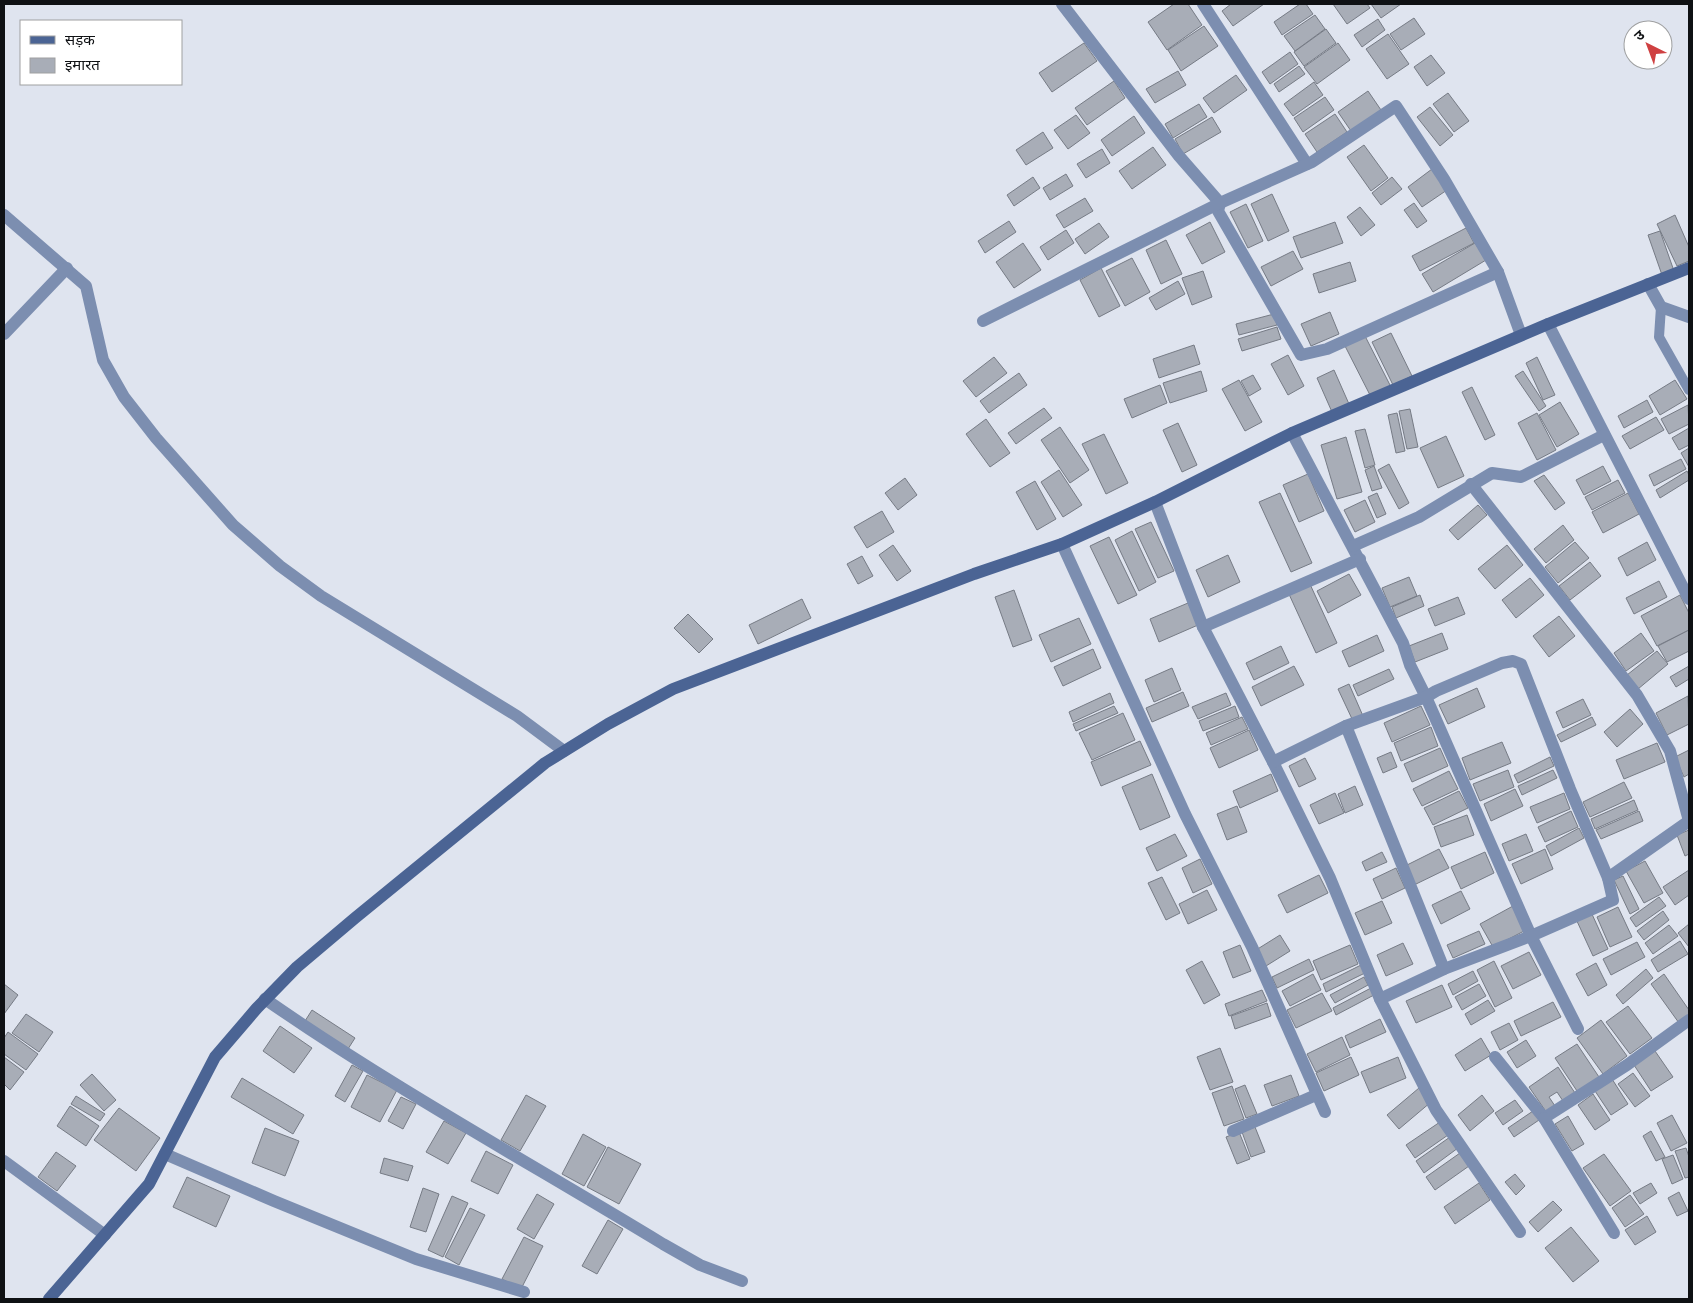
<svg xmlns="http://www.w3.org/2000/svg" width="1693" height="1303" viewBox="0 0 1693 1303" font-family="'DM Sans','Noto Sans Devanagari',sans-serif">
  <rect width="100%" height="100%" fill="#dfe4ef"/>
  <g fill="#a8adb7" stroke="#767b85">
    <polygon points="1174,4 1188,4 1202,25 1167,50 1148,22"/>
    <polygon points="1231,4 1264,4 1233,26 1222,11"/>
    <polygon points="1300,4 1306,4 1313,14 1282,35 1274,22"/>
    <polygon points="1333,4 1367,4 1370,8 1347,24"/>
    <polygon points="1371,4 1401,4 1381,18"/>
    <polygon points="1315,15 1325,29 1295,51 1284,36"/>
    <polygon points="1414,18 1425,34 1401,50 1390,34"/>
    <polygon points="1378,19 1385,30 1362,47 1354,35"/>
    <polygon points="1204,26 1218,46 1181,71 1168,50"/>
    <polygon points="1326,29 1336,43 1304,66 1294,52"/>
    <polygon points="1388,34 1409,64 1387,79 1366,49"/>
    <polygon points="1084,43 1097,61 1052,92 1039,73"/>
    <polygon points="1338,43 1350,60 1317,84 1304,67"/>
    <polygon points="1290,52 1298,64 1270,84 1262,72"/>
    <polygon points="1431,55 1445,73 1427,86 1414,67"/>
    <polygon points="1299,66 1305,74 1279,92 1274,84"/>
    <polygon points="1178,71 1186,85 1155,103 1146,89"/>
    <polygon points="1236,75 1247,90 1214,113 1203,98"/>
    <polygon points="1114,81 1125,98 1087,125 1075,108"/>
    <polygon points="1314,82 1323,95 1293,116 1284,104"/>
    <polygon points="1368,91 1381,110 1351,131 1338,112"/>
    <polygon points="1448,93 1469,121 1454,132 1433,104"/>
    <polygon points="1325,97 1334,110 1303,132 1294,118"/>
    <polygon points="1199,104 1207,117 1173,138 1165,124"/>
    <polygon points="1430,107 1453,135 1440,146 1417,117"/>
    <polygon points="1335,114 1347,132 1317,152 1305,134"/>
    <polygon points="1076,115 1090,133 1068,149 1054,130"/>
    <polygon points="1134,116 1145,133 1112,156 1101,140"/>
    <polygon points="1212,117 1221,132 1183,154 1175,139"/>
    <polygon points="1043,132 1053,148 1026,165 1016,150"/>
    <polygon points="1364,145 1388,178 1371,191 1347,157"/>
    <polygon points="1153,147 1166,165 1132,189 1119,171"/>
    <polygon points="1102,149 1110,163 1086,178 1077,164"/>
    <polygon points="1432,169 1447,190 1422,207 1408,187"/>
    <polygon points="1066,174 1073,186 1050,200 1043,188"/>
    <polygon points="1033,177 1040,188 1014,206 1007,195"/>
    <polygon points="1392,177 1402,189 1381,205 1372,193"/>
    <polygon points="1272,194 1289,231 1268,241 1251,204"/>
    <polygon points="1085,198 1093,211 1064,228 1056,215"/>
    <polygon points="1414,203 1427,221 1417,228 1404,210"/>
    <polygon points="1246,204 1263,241 1248,248 1230,212"/>
    <polygon points="1360,207 1375,225 1361,236 1347,217"/>
    <polygon points="1675,215 1689,247 1689,261 1677,266 1657,224"/>
    <polygon points="1009,221 1016,232 985,253 978,241"/>
    <polygon points="1210,222 1225,252 1202,264 1186,235"/>
    <polygon points="1335,222 1343,243 1301,258 1293,237"/>
    <polygon points="1099,223 1109,237 1085,254 1075,239"/>
    <polygon points="1466,228 1474,243 1420,271 1412,256"/>
    <polygon points="1066,230 1074,243 1048,260 1040,247"/>
    <polygon points="1660,231 1674,271 1662,275 1648,235"/>
    <polygon points="1166,240 1182,274 1161,284 1146,250"/>
    <polygon points="1023,243 1041,270 1014,288 996,262"/>
    <polygon points="1475,243 1486,260 1433,292 1422,274"/>
    <polygon points="1293,251 1303,269 1271,286 1261,267"/>
    <polygon points="1132,258 1150,292 1125,306 1106,271"/>
    <polygon points="1350,262 1356,281 1319,293 1313,274"/>
    <polygon points="1101,268 1120,306 1099,317 1080,280"/>
    <polygon points="1203,271 1212,297 1192,305 1182,278"/>
    <polygon points="1178,281 1185,294 1156,310 1149,298"/>
    <polygon points="1330,312 1339,334 1311,346 1301,324"/>
    <polygon points="1274,314 1277,325 1239,335 1236,324"/>
    <polygon points="1277,327 1281,339 1242,351 1238,339"/>
    <polygon points="1391,333 1412,376 1393,385 1372,342"/>
    <polygon points="1365,336 1391,387 1371,397 1345,346"/>
    <polygon points="1194,345 1200,364 1159,378 1153,359"/>
    <polygon points="1288,355 1304,386 1288,395 1271,364"/>
    <polygon points="994,357 1007,373 976,397 963,381"/>
    <polygon points="1537,357 1555,395 1543,400 1526,363"/>
    <polygon points="1334,370 1349,404 1332,412 1317,378"/>
    <polygon points="1201,371 1207,391 1170,403 1163,383"/>
    <polygon points="1523,371 1546,406 1539,411 1515,376"/>
    <polygon points="1019,373 1027,385 989,413 980,401"/>
    <polygon points="1253,375 1261,389 1249,396 1241,381"/>
    <polygon points="1239,380 1262,422 1245,431 1222,389"/>
    <polygon points="1675,380 1687,399 1660,415 1649,396"/>
    <polygon points="1160,385 1167,403 1132,418 1124,399"/>
    <polygon points="1472,387 1495,435 1485,440 1462,392"/>
    <polygon points="1647,400 1653,412 1624,428 1618,416"/>
    <polygon points="1560,402 1579,434 1557,447 1539,415"/>
    <polygon points="1688,405 1689,424 1669,434 1661,419"/>
    <polygon points="1044,408 1052,418 1016,444 1008,433"/>
    <polygon points="1410,409 1418,447 1407,449 1399,411"/>
    <polygon points="1397,413 1405,451 1396,453 1388,415"/>
    <polygon points="1537,413 1556,450 1537,460 1518,423"/>
    <polygon points="1656,417 1664,430 1630,449 1622,436"/>
    <polygon points="986,419 1010,453 990,467 966,434"/>
    <polygon points="1178,423 1197,465 1182,472 1163,430"/>
    <polygon points="1060,427 1089,470 1070,483 1041,440"/>
    <polygon points="1689,428 1689,445 1679,450 1672,438"/>
    <polygon points="1365,429 1375,465 1365,468 1355,431"/>
    <polygon points="1104,434 1128,483 1106,494 1082,444"/>
    <polygon points="1446,436 1464,476 1438,488 1420,448"/>
    <polygon points="1346,437 1362,492 1337,499 1321,445"/>
    <polygon points="1689,448 1689,467 1681,453"/>
    <polygon points="1681,459 1686,469 1654,486 1649,475"/>
    <polygon points="1389,464 1409,503 1399,509 1378,470"/>
    <polygon points="1374,466 1382,488 1372,491 1365,470"/>
    <polygon points="1603,466 1611,481 1584,495 1576,480"/>
    <polygon points="1059,470 1082,505 1063,517 1041,482"/>
    <polygon points="1687,471 1689,475 1689,480 1660,498 1656,490"/>
    <polygon points="1308,474 1324,511 1299,522 1283,485"/>
    <polygon points="1544,475 1565,503 1555,510 1534,481"/>
    <polygon points="905,478 917,495 898,510 885,493"/>
    <polygon points="1618,480 1625,493 1592,510 1585,497"/>
    <polygon points="1035,481 1056,519 1037,530 1016,492"/>
    <polygon points="1280,493 1312,563 1291,572 1259,502"/>
    <polygon points="1377,493 1386,514 1377,518 1368,497"/>
    <polygon points="1628,493 1639,514 1603,533 1592,512"/>
    <polygon points="1365,500 1375,522 1355,532 1344,510"/>
    <polygon points="1478,505 1487,515 1458,540 1449,530"/>
    <polygon points="882,511 894,532 867,548 854,527"/>
    <polygon points="1151,522 1174,571 1158,578 1135,529"/>
    <polygon points="1563,525 1574,540 1546,563 1534,549"/>
    <polygon points="1132,531 1156,582 1139,591 1115,540"/>
    <polygon points="1109,537 1137,595 1118,604 1090,546"/>
    <polygon points="1575,542 1589,558 1558,583 1545,567"/>
    <polygon points="1647,542 1656,560 1627,576 1618,558"/>
    <polygon points="893,545 911,571 897,581 879,555"/>
    <polygon points="1507,545 1523,565 1495,589 1478,569"/>
    <polygon points="1228,555 1240,582 1208,597 1196,570"/>
    <polygon points="862,556 873,576 858,584 847,564"/>
    <polygon points="1590,562 1601,576 1570,600 1559,586"/>
    <polygon points="1349,574 1361,595 1328,613 1317,591"/>
    <polygon points="1409,577 1417,596 1390,607 1382,588"/>
    <polygon points="1530,578 1544,595 1516,618 1502,600"/>
    <polygon points="1659,581 1667,597 1634,614 1626,598"/>
    <polygon points="1309,582 1337,643 1316,653 1288,592"/>
    <polygon points="1014,590 1032,640 1013,647 995,597"/>
    <polygon points="1420,595 1424,606 1396,618 1392,607"/>
    <polygon points="1680,595 1689,613 1689,630 1657,646 1641,616"/>
    <polygon points="1458,597 1465,614 1435,626 1428,609"/>
    <polygon points="802,599 811,618 758,644 749,625"/>
    <polygon points="1188,603 1198,625 1159,642 1150,619"/>
    <polygon points="688,614 713,639 699,653 674,628"/>
    <polygon points="1559,616 1575,636 1549,657 1533,636"/>
    <polygon points="1079,618 1091,644 1051,662 1039,635"/>
    <polygon points="1689,630 1689,651 1667,662 1658,646"/>
    <polygon points="1442,633 1448,649 1415,662 1409,646"/>
    <polygon points="1641,633 1654,651 1626,671 1614,653"/>
    <polygon points="1377,635 1384,651 1349,667 1342,651"/>
    <polygon points="1281,646 1289,663 1254,680 1246,663"/>
    <polygon points="1093,649 1101,668 1063,686 1054,667"/>
    <polygon points="1657,651 1668,664 1638,689 1627,675"/>
    <polygon points="1294,666 1304,685 1261,706 1252,687"/>
    <polygon points="1689,666 1689,679 1676,687 1670,677"/>
    <polygon points="1172,668 1181,690 1154,702 1145,680"/>
    <polygon points="1389,669 1394,679 1358,696 1353,685"/>
    <polygon points="1349,684 1363,716 1353,721 1338,689"/>
    <polygon points="1477,688 1485,707 1448,724 1439,705"/>
    <polygon points="1183,692 1189,706 1152,722 1146,708"/>
    <polygon points="1110,693 1114,703 1073,722 1069,712"/>
    <polygon points="1226,693 1231,705 1198,719 1192,707"/>
    <polygon points="1688,696 1689,724 1667,735 1656,713"/>
    <polygon points="1583,699 1591,715 1563,728 1556,712"/>
    <polygon points="1114,706 1118,713 1076,731 1073,724"/>
    <polygon points="1235,706 1239,717 1203,731 1199,721"/>
    <polygon points="1421,706 1430,725 1392,742 1384,723"/>
    <polygon points="1630,709 1643,724 1617,747 1604,732"/>
    <polygon points="1123,713 1135,740 1092,760 1079,733"/>
    <polygon points="1242,717 1248,729 1211,745 1206,733"/>
    <polygon points="1592,717 1596,725 1561,742 1557,735"/>
    <polygon points="1431,727 1438,746 1401,761 1394,743"/>
    <polygon points="1249,730 1258,750 1219,768 1210,748"/>
    <polygon points="1140,741 1151,765 1101,786 1091,762"/>
    <polygon points="1502,742 1511,763 1470,780 1462,758"/>
    <polygon points="1657,743 1665,762 1624,779 1616,760"/>
    <polygon points="1440,748 1448,766 1412,782 1404,764"/>
    <polygon points="1689,750 1689,774 1684,777 1675,757"/>
    <polygon points="1391,752 1397,767 1383,773 1377,758"/>
    <polygon points="1550,757 1554,766 1518,783 1514,775"/>
    <polygon points="1305,758 1316,779 1299,787 1289,766"/>
    <polygon points="1508,770 1514,787 1480,801 1473,784"/>
    <polygon points="1553,770 1557,778 1522,795 1518,786"/>
    <polygon points="1449,771 1458,789 1422,806 1413,789"/>
    <polygon points="1152,774 1170,817 1140,830 1122,787"/>
    <polygon points="1271,774 1278,791 1240,808 1233,791"/>
    <polygon points="1624,782 1632,798 1590,817 1583,802"/>
    <polygon points="1355,786 1363,805 1345,813 1338,794"/>
    <polygon points="1515,789 1523,806 1491,821 1484,804"/>
    <polygon points="1459,791 1468,808 1433,825 1424,808"/>
    <polygon points="1335,793 1344,813 1319,824 1310,805"/>
    <polygon points="1564,793 1570,809 1537,823 1530,807"/>
    <polygon points="1634,800 1638,810 1595,829 1591,819"/>
    <polygon points="1237,806 1247,832 1227,840 1217,814"/>
    <polygon points="1571,811 1578,827 1545,842 1538,827"/>
    <polygon points="1639,811 1643,821 1601,839 1596,830"/>
    <polygon points="1467,815 1474,835 1441,847 1434,827"/>
    <polygon points="1579,828 1584,838 1551,856 1546,846"/>
    <polygon points="1689,830 1689,854 1685,856 1677,835"/>
    <polygon points="1175,834 1187,856 1157,871 1146,848"/>
    <polygon points="1526,834 1533,851 1509,861 1502,844"/>
    <polygon points="1439,849 1449,868 1414,885 1405,866"/>
    <polygon points="1545,849 1553,869 1521,884 1512,864"/>
    <polygon points="1382,852 1387,862 1366,871 1362,862"/>
    <polygon points="1485,852 1494,873 1461,889 1451,867"/>
    <polygon points="1200,859 1212,884 1193,893 1182,868"/>
    <polygon points="1645,861 1663,893 1644,903 1626,871"/>
    <polygon points="1396,868 1405,888 1382,899 1373,879"/>
    <polygon points="1689,870 1689,895 1675,905 1663,887"/>
    <polygon points="1319,875 1328,893 1287,913 1278,895"/>
    <polygon points="1623,876 1639,909 1630,914 1614,880"/>
    <polygon points="1162,877 1180,913 1166,920 1148,883"/>
    <polygon points="1207,890 1217,910 1188,924 1179,904"/>
    <polygon points="1461,891 1470,909 1441,924 1432,905"/>
    <polygon points="1659,897 1666,906 1636,927 1630,918"/>
    <polygon points="1382,901 1392,923 1365,935 1355,913"/>
    <polygon points="1513,906 1526,930 1493,947 1480,924"/>
    <polygon points="1618,907 1632,937 1610,947 1597,917"/>
    <polygon points="1663,911 1669,920 1644,940 1637,931"/>
    <polygon points="1591,912 1608,949 1593,956 1576,919"/>
    <polygon points="1689,924 1689,947 1678,933"/>
    <polygon points="1669,925 1678,936 1653,954 1645,943"/>
    <polygon points="1479,931 1485,944 1453,958 1447,945"/>
    <polygon points="1280,935 1290,951 1266,966 1256,950"/>
    <polygon points="1680,941 1688,954 1658,972 1651,960"/>
    <polygon points="1637,942 1645,957 1611,975 1603,959"/>
    <polygon points="1403,943 1413,964 1386,976 1377,955"/>
    <polygon points="1240,945 1251,971 1233,978 1223,952"/>
    <polygon points="1350,945 1358,964 1321,980 1313,961"/>
    <polygon points="1529,952 1541,975 1513,989 1501,966"/>
    <polygon points="1309,959 1314,970 1277,988 1272,977"/>
    <polygon points="1202,961 1220,995 1204,1004 1186,970"/>
    <polygon points="1494,961 1512,998 1495,1007 1477,970"/>
    <polygon points="1596,963 1607,985 1588,996 1576,974"/>
    <polygon points="1361,965 1365,973 1326,992 1323,984"/>
    <polygon points="1646,969 1653,978 1623,1004 1616,995"/>
    <polygon points="1473,971 1478,981 1453,995 1448,984"/>
    <polygon points="1313,974 1321,990 1290,1006 1282,991"/>
    <polygon points="1664,974 1689,1010 1689,1016 1679,1023 1651,984"/>
    <polygon points="1364,977 1368,985 1335,1003 1330,995"/>
    <polygon points="4,984 18,995 4,1014"/>
    <polygon points="1479,984 1486,996 1462,1010 1455,997"/>
    <polygon points="1442,985 1452,1007 1416,1023 1406,1001"/>
    <polygon points="1371,988 1374,995 1336,1015 1333,1008"/>
    <polygon points="1262,990 1267,1001 1229,1016 1225,1004"/>
    <polygon points="1322,993 1332,1011 1296,1028 1287,1010"/>
    <polygon points="1488,1000 1495,1011 1471,1025 1465,1014"/>
    <polygon points="1553,1002 1561,1017 1521,1036 1514,1021"/>
    <polygon points="1267,1003 1271,1016 1235,1029 1231,1016"/>
    <polygon points="1628,1006 1652,1038 1630,1054 1606,1022"/>
    <polygon points="312,1010 355,1038 348,1049 305,1021"/>
    <polygon points="26,1014 53,1032 39,1052 12,1033"/>
    <polygon points="1380,1019 1386,1032 1350,1048 1345,1036"/>
    <polygon points="1601,1020 1627,1056 1603,1074 1577,1038"/>
    <polygon points="1509,1023 1518,1040 1500,1050 1491,1032"/>
    <polygon points="280,1026 312,1048 294,1073 263,1051"/>
    <polygon points="8,1032 38,1054 26,1070 4,1054 4,1038"/>
    <polygon points="1342,1037 1350,1055 1316,1072 1307,1054"/>
    <polygon points="1481,1038 1491,1055 1465,1071 1455,1055"/>
    <polygon points="1526,1040 1536,1056 1517,1068 1507,1052"/>
    <polygon points="1577,1044 1601,1080 1579,1094 1555,1058"/>
    <polygon points="1220,1048 1233,1082 1210,1090 1197,1057"/>
    <polygon points="1655,1051 1673,1077 1651,1091 1634,1065"/>
    <polygon points="4,1057 24,1072 10,1090 4,1084"/>
    <polygon points="1351,1057 1359,1075 1324,1091 1316,1073"/>
    <polygon points="1398,1057 1406,1078 1370,1093 1361,1072"/>
    <polygon points="352,1065 363,1071 345,1102 335,1096"/>
    <polygon points="1558,1067 1575,1093 1563,1101 1557,1092 1549,1097 1555,1106 1547,1113 1529,1087"/>
    <polygon points="1633,1073 1650,1096 1635,1107 1618,1084"/>
    <polygon points="92,1074 116,1100 104,1111 80,1085"/>
    <polygon points="367,1075 397,1090 380,1122 351,1107"/>
    <polygon points="1291,1075 1299,1096 1272,1106 1264,1085"/>
    <polygon points="242,1078 304,1115 293,1134 231,1097"/>
    <polygon points="1612,1079 1628,1104 1611,1115 1595,1091"/>
    <polygon points="1245,1085 1257,1114 1246,1118 1235,1089"/>
    <polygon points="1232,1086 1244,1119 1224,1126 1212,1093"/>
    <polygon points="1419,1088 1431,1102 1399,1129 1387,1115"/>
    <polygon points="1593,1094 1610,1120 1595,1130 1578,1105"/>
    <polygon points="526,1095 546,1106 520,1151 501,1140"/>
    <polygon points="1482,1095 1494,1111 1470,1131 1458,1115"/>
    <polygon points="76,1096 105,1114 100,1121 71,1104"/>
    <polygon points="401,1097 416,1104 403,1129 388,1121"/>
    <polygon points="1515,1100 1523,1111 1503,1125 1495,1113"/>
    <polygon points="70,1106 99,1126 86,1146 57,1126"/>
    <polygon points="119,1108 160,1138 136,1171 94,1140"/>
    <polygon points="1533,1111 1539,1120 1514,1137 1508,1128"/>
    <polygon points="1672,1115 1687,1143 1671,1151 1657,1123"/>
    <polygon points="1568,1116 1584,1144 1572,1151 1555,1124"/>
    <polygon points="444,1121 466,1133 448,1164 426,1152"/>
    <polygon points="1440,1122 1448,1135 1415,1158 1406,1145"/>
    <polygon points="1255,1127 1265,1152 1251,1157 1242,1132"/>
    <polygon points="265,1128 299,1141 285,1176 252,1163"/>
    <polygon points="1651,1131 1665,1157 1656,1161 1643,1136"/>
    <polygon points="1239,1132 1250,1159 1237,1164 1226,1137"/>
    <polygon points="583,1134 606,1147 584,1186 562,1174"/>
    <polygon points="1450,1137 1458,1148 1424,1173 1416,1161"/>
    <polygon points="608,1147 641,1164 619,1204 587,1187"/>
    <polygon points="1686,1148 1689,1157 1689,1177 1685,1178 1675,1151"/>
    <polygon points="486,1151 513,1165 498,1194 471,1181"/>
    <polygon points="56,1152 76,1166 57,1191 38,1177"/>
    <polygon points="1460,1153 1469,1166 1435,1190 1426,1177"/>
    <polygon points="1604,1154 1631,1191 1610,1206 1583,1168"/>
    <polygon points="1673,1155 1683,1179 1672,1184 1662,1159"/>
    <polygon points="384,1158 413,1166 408,1181 380,1173"/>
    <polygon points="1515,1174 1525,1186 1516,1195 1505,1182"/>
    <polygon points="187,1177 230,1196 216,1227 173,1207"/>
    <polygon points="1479,1183 1490,1200 1455,1224 1444,1207"/>
    <polygon points="1651,1183 1657,1193 1640,1204 1633,1193"/>
    <polygon points="423,1188 439,1194 426,1232 410,1227"/>
    <polygon points="1679,1192 1688,1211 1677,1216 1668,1198"/>
    <polygon points="537,1194 554,1204 534,1239 517,1229"/>
    <polygon points="1630,1195 1644,1214 1625,1227 1612,1208"/>
    <polygon points="452,1196 468,1203 443,1257 428,1250"/>
    <polygon points="1553,1201 1562,1210 1538,1232 1529,1222"/>
    <polygon points="470,1208 485,1215 459,1265 445,1257"/>
    <polygon points="1647,1216 1656,1232 1635,1245 1625,1230"/>
    <polygon points="608,1220 623,1229 597,1274 582,1266"/>
    <polygon points="1571,1227 1599,1261 1573,1282 1545,1248"/>
    <polygon points="524,1237 543,1246 521,1289 502,1279"/>
  </g>
  <g fill="none" stroke-linecap="round" stroke-linejoin="round">
    <polyline stroke="#7c8eb0" stroke-width="10" points="1661,307 1659,337 1689,390"/>
    <g stroke="#7c8eb0" stroke-width="12">
      <polyline points="1062,4 1179,156 1220,203 1218,211 1301,355 1327,349 1498,272"/>
      <polyline points="1203,4 1307,164"/>
      <polyline points="4,215 86,286 103,360 124,397 156,438 233,525 280,566 321,596 517,716 564,751"/>
      <polyline points="1648,284 1661,307 1689,317"/>
      <polyline points="983,321 1220,203 1312,162 1396,106 1444,179 1498,272 1521,335"/>
      <polyline points="1548,324 1689,599"/>
      <polyline points="4,334 67,268"/>
      <polyline points="1292,433 1403,643 1410,665 1426,697 1531,936 1578,1029"/>
      <polyline points="1471,484 1637,695 1670,751 1689,821"/>
      <polyline points="1155,502 1203,627 1273,762 1330,878 1380,999"/>
      <polyline points="1062,544 1185,814 1252,947 1325,1112"/>
      <polyline points="1353,546 1419,517 1492,473 1521,477 1604,435"/>
      <polyline points="1203,627 1360,559"/>
      <polyline points="1346,726 1426,697 1436,691 1502,663 1513,661 1521,664 1570,789 1608,878 1613,900 1531,936 1444,969 1380,999 1436,1110 1520,1232"/>
      <polyline points="1273,762 1346,726 1444,969"/>
      <polyline points="1608,878 1689,821"/>
      <path d="M265,999C393,1088 530,1163 663,1244L700,1265L742,1281"/>
      <polyline points="1495,1057 1544,1118 1627,1065 1689,1020"/>
      <polyline points="1544,1118 1614,1233"/>
      <polyline points="1233,1131 1316,1095"/>
      <polyline points="165,1154 274,1201 416,1259 524,1292"/>
      <polyline points="4,1161 105,1235"/>
    </g>
    <polyline stroke="#4b6494" stroke-width="12" points="49,1299 149,1184 215,1057 257,1008 297,967 355,918 545,763 608,724 673,689 974,574 1062,544 1155,502 1292,433 1548,324 1689,268"/>
  </g>
  <rect width="1693" height="1303" fill="none" stroke="#0f1114" stroke-width="10"/>
  <rect x="20" y="20" width="162" height="65" fill="#ffffff" stroke="#9fa0a1"/>
  <rect x="30" y="36" width="25" height="8" fill="#4b6494" stroke="#9fa0a1"/>
  <text x="65" y="45" font-size="15" fill="#0f1114">सड़क</text>
  <rect x="30" y="58" width="25" height="15" fill="#a8adb7" stroke="#9fa0a1"/>
  <text x="65" y="70" font-size="15" fill="#0f1114">इमारत</text>
  <g transform="translate(1648 45) rotate(318)"><circle r="24" fill="#ffffff" stroke="#9fa0a1"/>
  <path d="M0-4L9 19L0 12L-9 19Z" fill="#cf4041"/>
  <text y="-8" font-size="14" font-weight="bold" text-anchor="middle" fill="#0f1114">उ</text>
  </g>
</svg>
